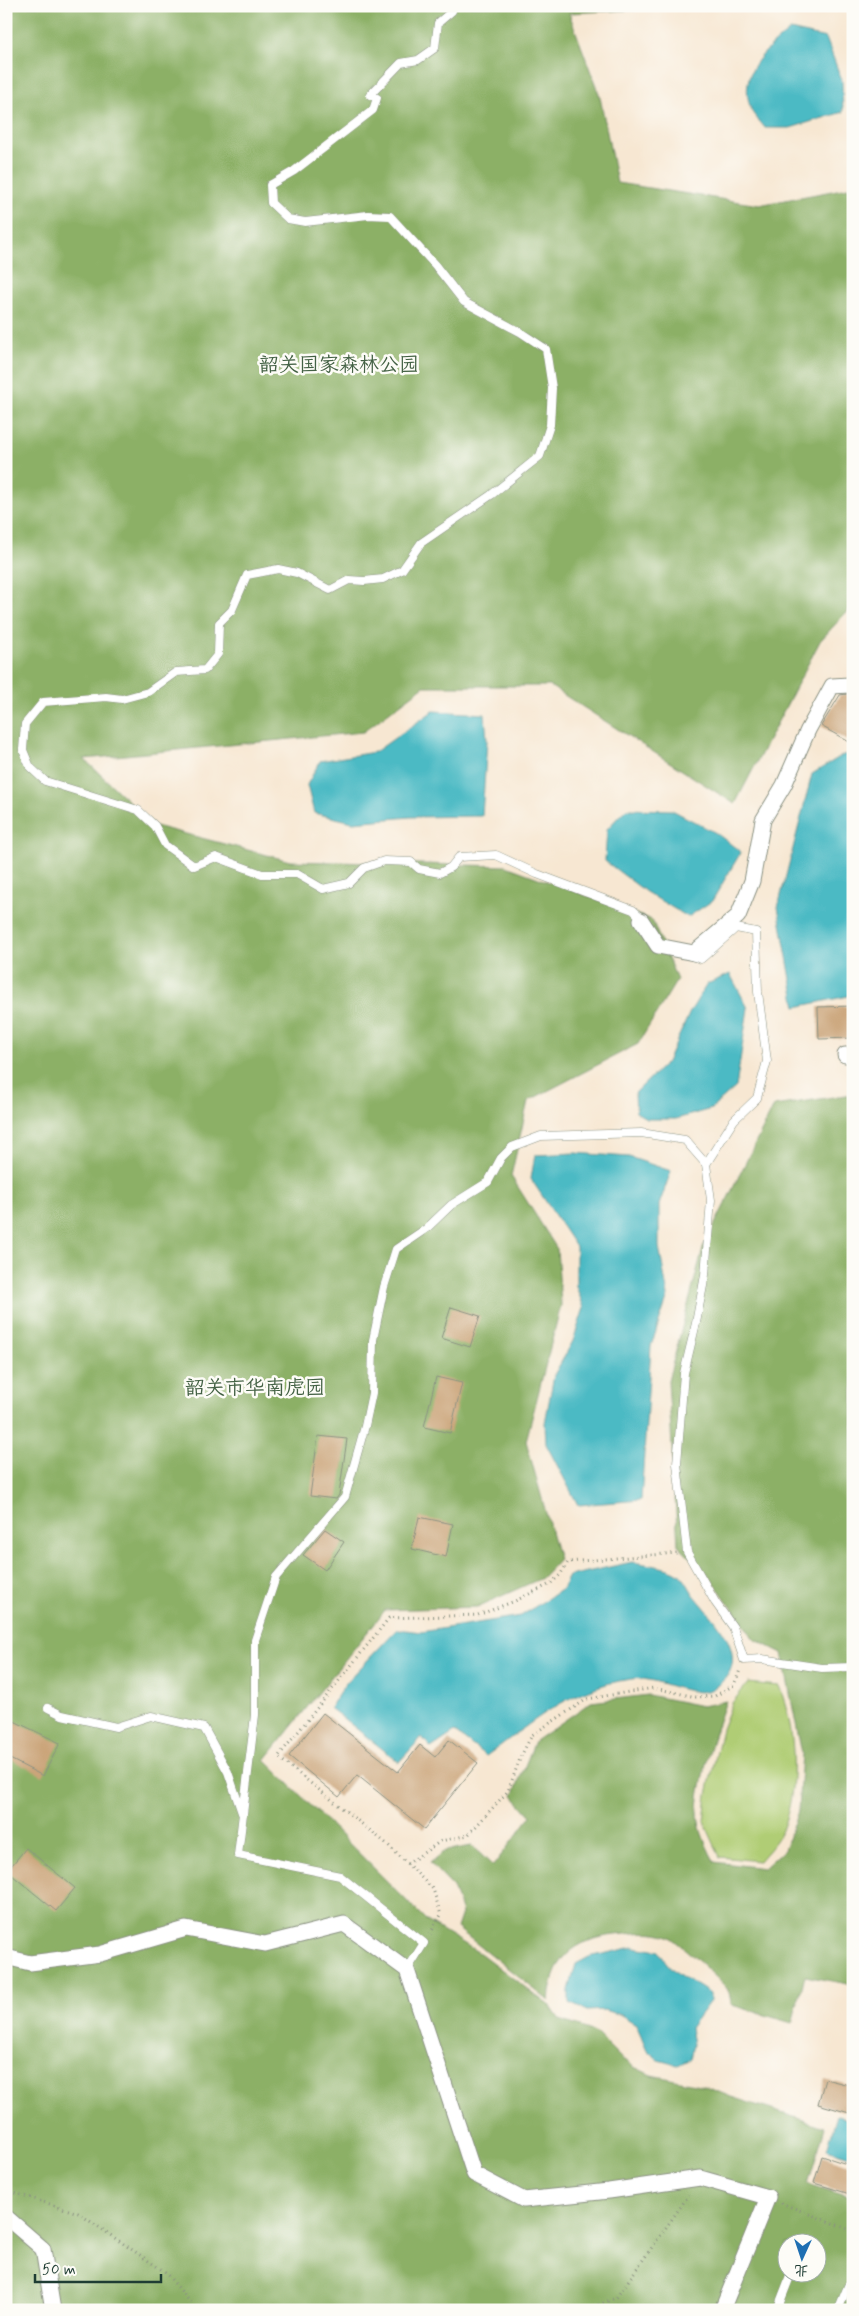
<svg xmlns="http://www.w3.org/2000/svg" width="859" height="2316" viewBox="0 0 859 2316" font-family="Mynerve,'LXGW WenKai TC',sans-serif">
  <rect width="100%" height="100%" fill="#fdfcf7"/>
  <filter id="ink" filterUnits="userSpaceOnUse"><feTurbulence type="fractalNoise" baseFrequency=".02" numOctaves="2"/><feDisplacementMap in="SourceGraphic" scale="10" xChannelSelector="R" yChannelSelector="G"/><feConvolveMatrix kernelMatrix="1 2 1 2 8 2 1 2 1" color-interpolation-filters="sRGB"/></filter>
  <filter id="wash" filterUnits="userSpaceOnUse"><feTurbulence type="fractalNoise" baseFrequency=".0096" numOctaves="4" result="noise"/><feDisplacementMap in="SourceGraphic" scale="20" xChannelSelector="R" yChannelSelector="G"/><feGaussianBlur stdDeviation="1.12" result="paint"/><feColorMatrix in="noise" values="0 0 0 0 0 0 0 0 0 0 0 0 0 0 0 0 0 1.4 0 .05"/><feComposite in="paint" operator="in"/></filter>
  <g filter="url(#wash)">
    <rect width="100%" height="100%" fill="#f7e7d2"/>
    <path fill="#b0cd74" stroke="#688554" d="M748,1683L779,1686C796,1727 799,1788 782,1830C778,1841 766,1852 759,1861L720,1857L704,1821L707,1794L722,1729L732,1703Z"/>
    <g fill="#8cb066" stroke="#56764d" fill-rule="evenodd">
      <path d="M6,6H711L569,13L600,97L617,183L759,205L853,187V605L820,641L735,804L550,686H424L363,732L84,759L155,826L290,861L506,866L652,920L677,980L638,1044L528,1101L511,1176L557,1249L561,1305L526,1441L559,1560L542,1578L477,1607L385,1610L265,1760L427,1921L481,1954L551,2007L560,2020L595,2032L621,2058L634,2067L651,2075L704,2086L731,2097L825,2127L808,2184L853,2198V2310H6ZM786,2244H816V2274H786Z"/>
      <path d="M853,1094V1985L805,1976L792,2023L732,2005C730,2000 730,1994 728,1990C724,1983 675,1939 668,1936C655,1931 639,1932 626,1934C580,1937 553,1952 549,2001L457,1928L462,1913L453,1887L430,1863L445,1851L472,1846L493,1866L531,1816L513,1796L535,1741L591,1702L648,1695L702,1706L726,1701C716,1728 693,1796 699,1822C701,1836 709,1850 714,1862L764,1868L784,1850L798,1811L802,1754L782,1653L754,1639L707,1573L678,1545L668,1381L703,1248L774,1106Z"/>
    </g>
    <g fill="#4bbac4" stroke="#357c7c">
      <path d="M790,30L826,38L842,81L843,112L790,128H765C761,122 753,116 751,109C737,72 766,50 790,30Z"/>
      <polygon points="433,711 485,714 487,741 482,816 410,817 353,822 314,813 307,785 320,761 375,752"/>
      <polygon points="853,754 853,995 796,1007 778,907 812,774 843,755"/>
      <polygon points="626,809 672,810 716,833 741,852 712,901 688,917 646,892 605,861 607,829"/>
      <polygon points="730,974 748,1008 736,1087 711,1109 676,1119 647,1119 636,1112 635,1093 667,1062 690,1012 707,984"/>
      <polygon points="575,1153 629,1157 671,1171 659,1205 659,1247 668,1296 651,1346 641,1500 578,1505 546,1444 545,1423 554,1375 573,1341 584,1308 576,1286 576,1247 531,1179 535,1155"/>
      <path d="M632,1562C644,1564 670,1567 679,1574C686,1579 690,1590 695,1596C717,1623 757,1662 712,1689C694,1700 654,1675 631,1679C568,1688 535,1721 486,1756L455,1732L431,1748L422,1737L399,1762L330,1708L345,1684L397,1629L421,1632L521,1616L562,1589L569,1576Z"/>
      <path d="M634,1947L659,1951C672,1976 690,1979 710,1994V2001L690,2028L693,2044L690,2059L678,2065L659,2060L647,2050L636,2024L621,2015L605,2010L587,2011L569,2003V1990L576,1964L589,1957Z"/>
      <polygon points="837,2116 853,2121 853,2157 827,2149"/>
    </g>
    <g id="blocks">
      <g fill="#cba57a">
        <polygon points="847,694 853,696 853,744 821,726 840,695"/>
        <polygon points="853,1006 853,1038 819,1039 818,1007"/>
        <polygon points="451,1307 480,1316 470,1347 441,1338"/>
        <polygon points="436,1377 462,1383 450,1433 424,1427"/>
        <polygon points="318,1436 347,1439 339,1495 336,1499 310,1496"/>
        <polygon points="419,1517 453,1524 446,1557 412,1549"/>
        <polygon points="325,1529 344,1542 325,1570 303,1555"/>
        <polygon points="323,1713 398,1772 420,1745 435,1757 449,1740 478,1763 424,1829 357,1775 339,1797 289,1756"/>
        <polygon points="14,1721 60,1743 43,1776 6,1757 6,1736"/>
        <polygon points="26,1848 75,1888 56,1911 7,1871"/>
        <polygon points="825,2079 853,2086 853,2114 818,2104"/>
        <polygon points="822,2156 853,2166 853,2195 814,2183"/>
      </g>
    </g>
  </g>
  <g filter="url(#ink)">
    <use href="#blocks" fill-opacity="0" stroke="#8b9283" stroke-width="1"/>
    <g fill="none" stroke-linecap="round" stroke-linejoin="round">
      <defs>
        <g id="lane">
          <polyline points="452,6 452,11 438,23 435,48 418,60 401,63 370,95 377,98 373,110 294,171 270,185 271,203 288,219 305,222 368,215 390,216 435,265 464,302 520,332 546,349 552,388 550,425 540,456 491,495 421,543 402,570 383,579 364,581 349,580 330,590 297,573 278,569 247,575 232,610 219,623 218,654 205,670 176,672 148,692 122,699 106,697 43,702 25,724 23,750 30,767 45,781 138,810 155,826 165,845 194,866 216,857 262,874 297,874 323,889 349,883 364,868 384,861 411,862 419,869 440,873 451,867 459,857 496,855 537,874 633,910 644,920"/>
          <polyline points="691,956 701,959 736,928 756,932 758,992 767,1061 757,1098 734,1120 706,1164"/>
          <polyline points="48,1708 62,1715 116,1727 151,1716 204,1728 228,1772 242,1813"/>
          <polyline points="407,1970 424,1943 340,1876 238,1855 255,1715 255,1640 276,1577 345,1497 365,1426 372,1393 373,1340 384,1287 396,1249 427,1228 451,1205 488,1182 501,1158 512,1147 541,1136 641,1133 685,1140 706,1164 711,1200 705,1275 696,1323 684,1373 677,1464 687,1552 715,1602 733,1627 744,1660 762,1659 822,1668 853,1667"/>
          <polyline points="777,2310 791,2274"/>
          <polyline points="838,2310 848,2286"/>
        </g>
        <g id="street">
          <polyline points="641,920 658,946 694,953 738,916 752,881 763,820 784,785 808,730 832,686 849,685 853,687"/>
          <polyline points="845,1055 853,1055"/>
          <polyline points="6,1957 30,1963 100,1954 186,1929 265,1944 344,1924 407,1970 474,2174 524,2200 609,2191 700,2178 767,2197"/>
          <polyline points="6,2217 43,2249 53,2310"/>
          <polyline points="722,2310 768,2197"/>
        </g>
      </defs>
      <use href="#lane" stroke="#8b9283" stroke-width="9"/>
      <use href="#street" stroke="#8b9283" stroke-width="17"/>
      <g stroke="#8b9283" stroke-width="3" stroke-dasharray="1 4" stroke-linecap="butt">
        <polyline points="407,1864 441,1841 468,1835 508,1791 521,1756 532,1735 587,1699 654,1688 696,1697 715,1696 734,1685 740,1670"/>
        <polyline points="430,1934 441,1915 433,1889 387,1844 278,1757 389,1618 478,1615 515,1601 550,1584 560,1575 568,1562 677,1553"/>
        <polyline points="6,2190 78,2213 165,2272 197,2310"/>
        <polyline points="781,2203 853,2231"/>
        <polyline points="584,2310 616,2298 689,2195"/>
      </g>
      <use href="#lane" stroke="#fff" stroke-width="8"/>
      <use href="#street" stroke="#fff" stroke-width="15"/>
    </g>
  </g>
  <g text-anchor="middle" stroke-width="5" stroke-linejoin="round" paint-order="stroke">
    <g font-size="20" fill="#436144" stroke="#fdfcf7">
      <text x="339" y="371">韶关国家森林公园</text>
      <text x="255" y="1394">韶关市华南虎园</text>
    </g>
  </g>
  <rect width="859" height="2316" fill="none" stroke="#fdfcf7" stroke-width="25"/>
  <g transform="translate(802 2258) rotate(183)"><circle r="24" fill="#fdfcf7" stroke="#a4b0a9"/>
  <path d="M0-4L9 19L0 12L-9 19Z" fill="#1f6fb2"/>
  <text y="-8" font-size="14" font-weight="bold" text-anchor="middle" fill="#1f3d34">北</text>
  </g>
  <path d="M35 2274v8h126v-8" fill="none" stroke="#1f3d34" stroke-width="2.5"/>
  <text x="42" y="2274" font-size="15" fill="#1f3d34" stroke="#fdfcf7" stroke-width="4" paint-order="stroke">50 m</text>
</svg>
